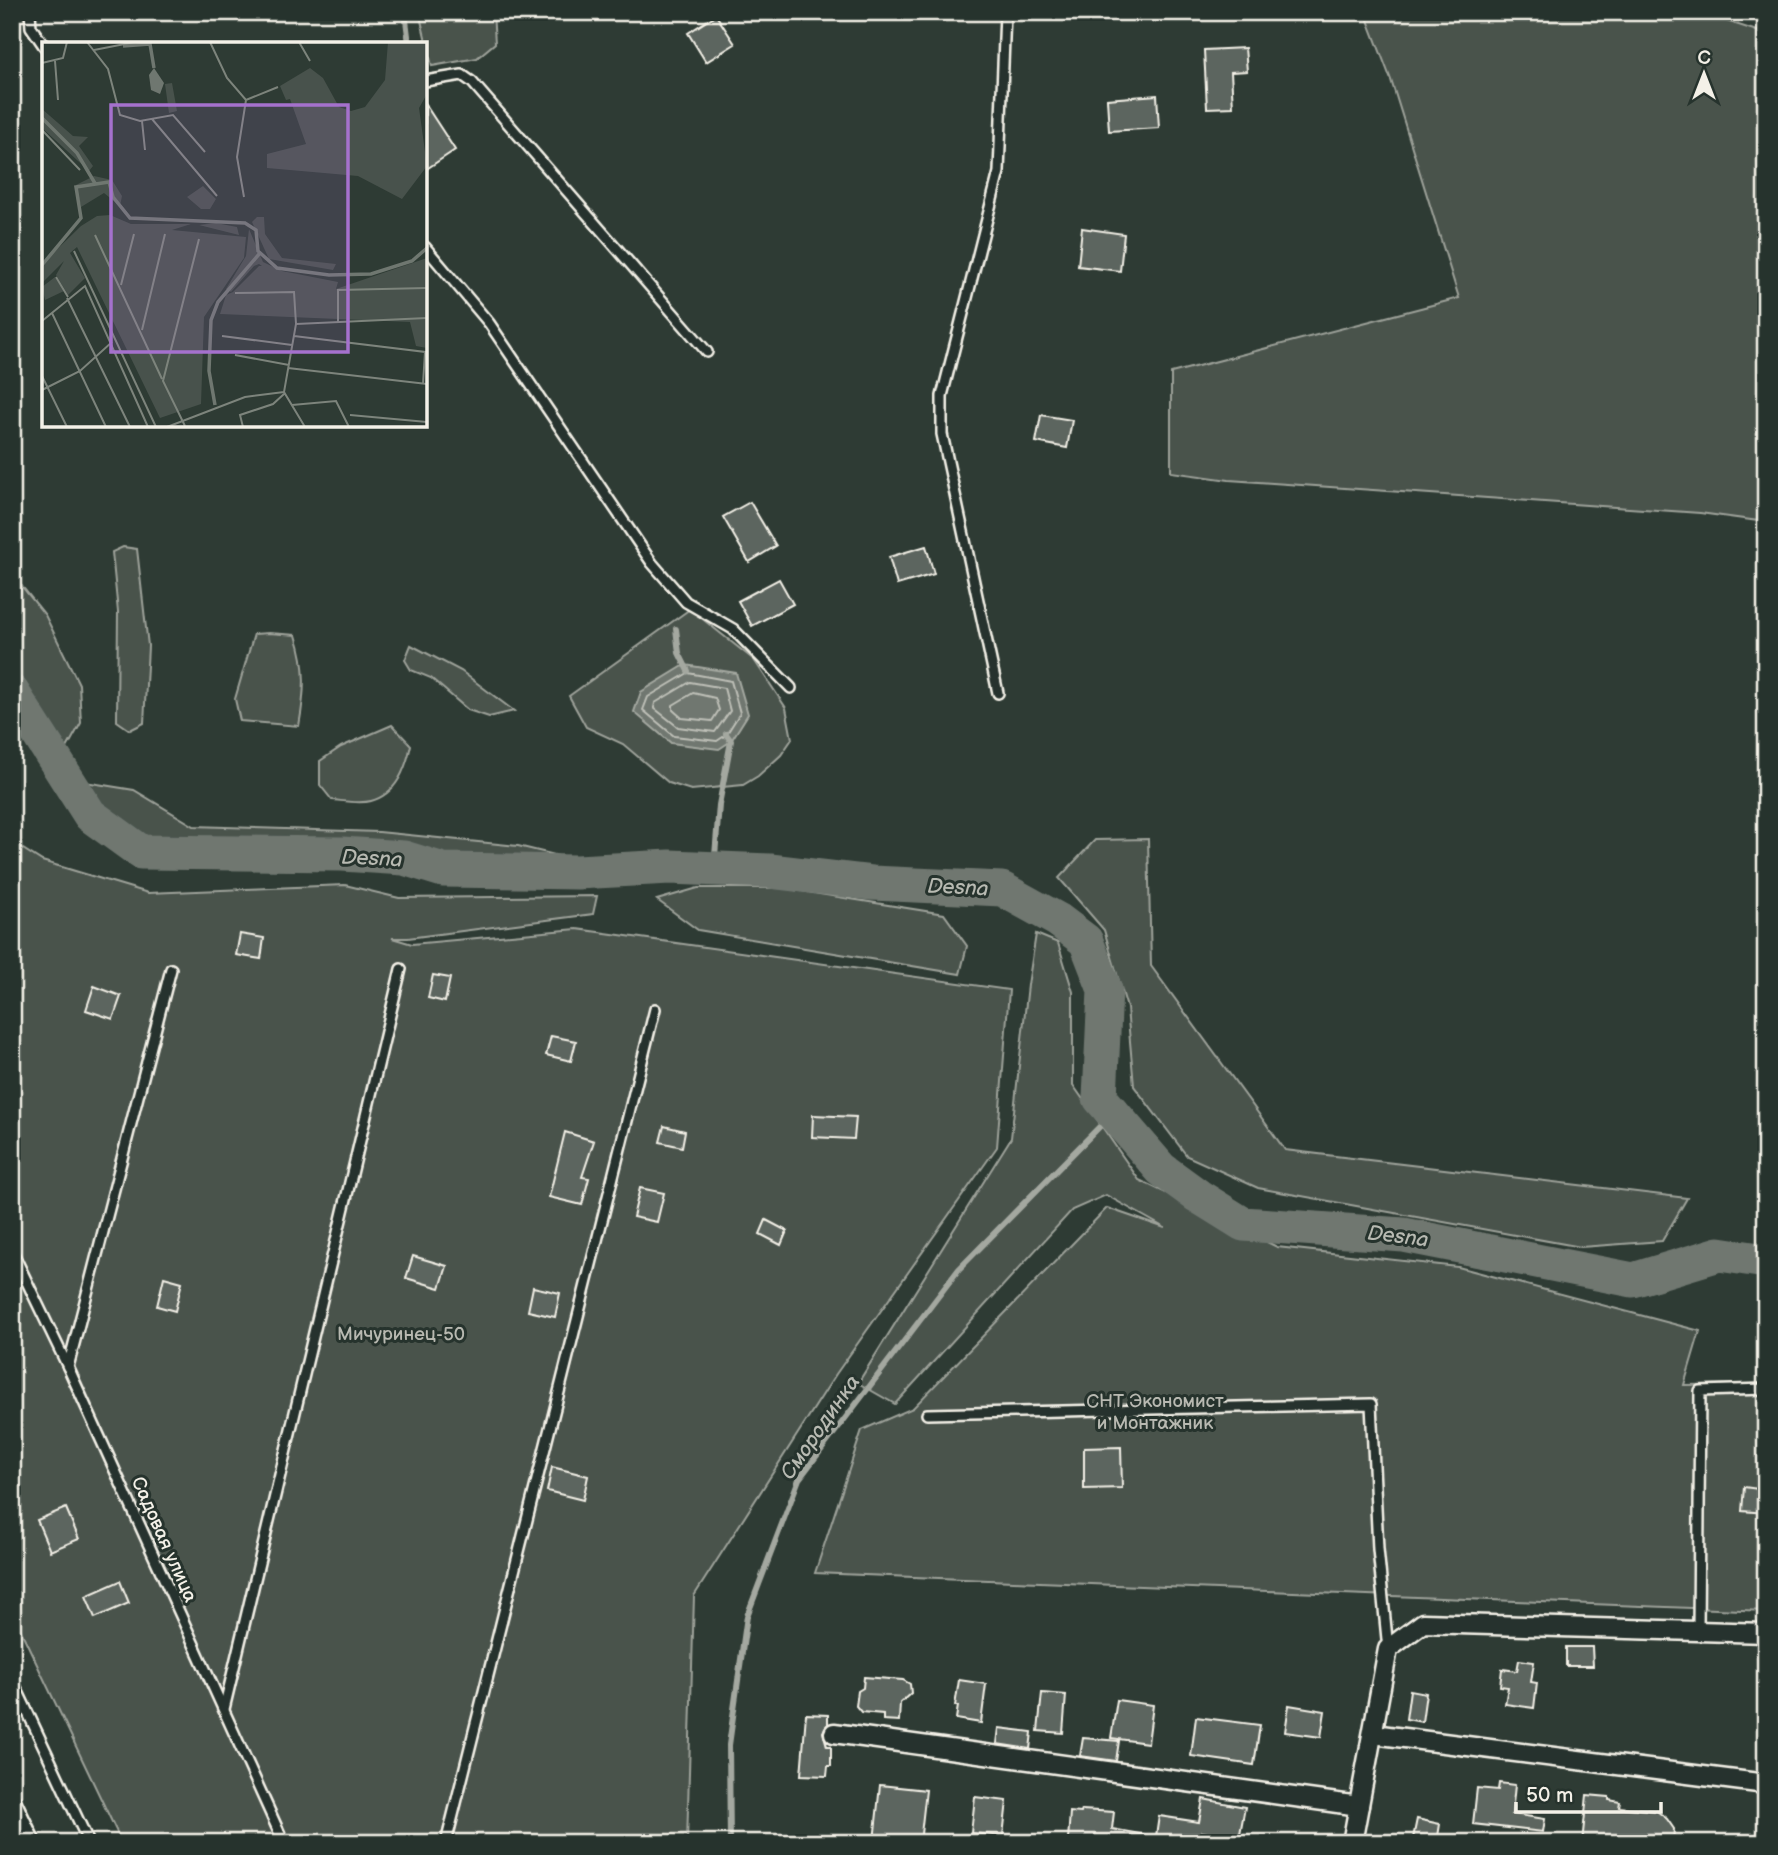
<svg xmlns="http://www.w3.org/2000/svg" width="1778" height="1855" viewBox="0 0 1778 1855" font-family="'Balsamiq Sans',sans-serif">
  <rect width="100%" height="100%" fill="#2e3b34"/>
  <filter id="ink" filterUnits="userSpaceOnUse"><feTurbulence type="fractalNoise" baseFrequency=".0143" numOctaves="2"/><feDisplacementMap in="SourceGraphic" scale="14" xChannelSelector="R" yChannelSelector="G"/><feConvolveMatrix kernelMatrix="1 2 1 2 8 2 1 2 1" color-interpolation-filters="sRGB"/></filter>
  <g filter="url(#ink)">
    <g fill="#48524c" stroke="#9ea29a" stroke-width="2">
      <polygon points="419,12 493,12 495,43 477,58 432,66"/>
      <polygon points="1365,12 1706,12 1708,15 1766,34 1766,522 1700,513 1229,480 1171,472 1171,373 1459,298 1391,80"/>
      <polygon points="123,547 137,549 148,646 144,723 130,730 117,721 118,612 112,552"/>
      <polygon points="12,574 45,615 79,684 81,723 62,757 19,691 12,688"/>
      <polygon points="690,609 754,660 786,708 792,739 781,755 758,776 743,785 691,790 669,783 623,744 586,727 569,696"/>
      <path d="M269,633L296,635C307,668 305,692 299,726L240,721L235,699L254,634Z"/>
      <polygon points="411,645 461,671 514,711 489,717 468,710 431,678 411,670 405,660"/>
      <path d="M392,725L411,745C406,768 397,794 371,801C360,804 344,801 332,800L320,785V761L341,747Z"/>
      <polygon points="85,782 134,790 194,826 379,832 518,846 576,860 585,879 534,879 443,862 402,851 143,847 97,814 85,796"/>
      <polygon points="1148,839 1151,966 1285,1150 1687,1198 1662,1241 1581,1247 1258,1188 1187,1156 1134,1086 1127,1008 1104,930 1059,878 1095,840"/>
      <polygon points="12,842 42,861 148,893 345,885 399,898 597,896 593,914 408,938 392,938 412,944 577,929 1009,990 997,1147 836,1374 694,1596 687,1843 122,1843 12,1612"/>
      <polygon points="698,888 782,888 944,914 967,946 960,974 698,930 657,900"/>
      <polygon points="1036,934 1058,943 1073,992 1073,1085 1139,1180 1277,1247 1458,1267 1700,1331 1684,1385 1766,1384 1766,1611 815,1573 862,1430 913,1408 1107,1208 1165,1228 1106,1195 1072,1210 895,1404 858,1383 1011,1138 1028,985"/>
    </g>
    <polygon fill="#6f7770" stroke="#a4a8a0" stroke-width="2" points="685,665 736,673 748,714 731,741 719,749 671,743 634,712 641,692"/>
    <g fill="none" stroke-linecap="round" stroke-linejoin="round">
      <g stroke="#bfc0b8" stroke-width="2">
        <polygon points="688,673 731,681 740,713 726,735 717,741 674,736 643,710 648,697"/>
        <polygon points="690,682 724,688 730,711 715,732 678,727 654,708 655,703"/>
        <polygon points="693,693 715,698 719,710 712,721 682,718 673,710 673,705"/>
      </g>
      <g stroke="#a4a8a0" stroke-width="6">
        <polyline points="405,12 409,44"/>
        <polyline points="676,629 679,653 688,671"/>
        <polyline points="714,869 719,805 731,741 726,734"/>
        <polyline points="730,1843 729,1745 747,1616 799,1479 959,1269 1113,1113"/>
      </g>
      <polyline stroke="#6f7770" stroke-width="35" points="12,692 90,815 141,852 342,854 404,858 443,870 577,872 670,867 770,871 872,883 1002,889 1058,920 1086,941 1105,990 1100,1098 1161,1169 1198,1196 1243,1224 1404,1235 1633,1280 1719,1254 1766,1261"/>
    </g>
    <g fill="#5c655e" stroke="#f4f1e8" stroke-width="2">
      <polygon points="716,15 735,44 706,62 688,33"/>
      <polygon points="1245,48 1247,71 1231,72 1233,107 1207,108 1204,50"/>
      <polygon points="1157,95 1159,128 1109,131 1107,99"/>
      <polygon points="425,104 455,150 425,170"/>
      <polygon points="1082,228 1124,234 1120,271 1078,266"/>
      <polygon points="1041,415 1072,420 1067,448 1036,442"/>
      <polygon points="750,502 776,546 749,562 723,517"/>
      <polygon points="926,546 934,574 897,585 889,557"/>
      <polygon points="779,579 793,604 752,626 738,601"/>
      <polygon points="240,934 264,938 261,959 236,955"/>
      <polygon points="433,975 450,978 445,1002 428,998"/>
      <polygon points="94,986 121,996 113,1019 86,1010"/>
      <polygon points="551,1036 576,1041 571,1061 546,1055"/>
      <polygon points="813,1115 856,1117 854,1139 812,1137"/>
      <polygon points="664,1126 685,1131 682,1147 660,1142"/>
      <polygon points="565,1132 594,1141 582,1177 589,1178 582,1205 549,1197"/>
      <polygon points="640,1188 664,1193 657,1222 633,1217"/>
      <polygon points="766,1220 787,1231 781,1245 760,1234"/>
      <polygon points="413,1256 447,1266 440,1288 406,1278"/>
      <polygon points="164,1277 182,1282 175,1311 157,1306"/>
      <polygon points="533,1287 560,1293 555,1317 528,1311"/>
      <polygon points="1121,1447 1122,1488 1084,1489 1084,1448"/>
      <polygon points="552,1467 588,1476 583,1500 547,1491"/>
      <polygon points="1744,1487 1766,1490 1766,1513 1742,1511"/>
      <polygon points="66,1508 79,1539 50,1551 37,1520"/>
      <polygon points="120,1581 129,1603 95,1618 86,1596"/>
      <polygon points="1566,1647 1592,1647 1593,1666 1566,1666"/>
      <polygon points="1519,1660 1534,1662 1531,1682 1537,1683 1534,1708 1505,1704 1508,1687 1500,1686 1502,1669 1517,1671"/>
      <polygon points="864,1677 903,1680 910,1684 911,1693 900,1703 899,1721 883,1720 883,1714 861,1712 856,1706 858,1691 863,1688"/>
      <polygon points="959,1680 986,1684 981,1723 956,1719 958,1706 955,1706"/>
      <polygon points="1410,1690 1426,1693 1422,1722 1406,1719"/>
      <polygon points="1042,1693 1066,1695 1063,1733 1038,1731"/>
      <polygon points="1117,1700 1153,1705 1148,1743 1111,1738"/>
      <polygon points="1289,1705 1325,1711 1321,1737 1285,1732"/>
      <polygon points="806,1714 828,1715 828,1724 823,1732 827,1746 831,1746 831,1766 828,1766 827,1776 801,1775"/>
      <polygon points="1196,1717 1260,1725 1254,1765 1191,1756"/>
      <polygon points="999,1728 1032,1732 1030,1749 997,1744"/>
      <polygon points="1083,1738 1119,1741 1116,1761 1080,1756"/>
      <polygon points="1499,1783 1515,1785 1512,1814 1545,1819 1543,1832 1473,1824 1477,1788 1498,1790"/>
      <polygon points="880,1785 926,1790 920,1843 874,1841"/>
      <polygon points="1587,1795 1609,1797 1609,1800 1620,1802 1619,1807 1657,1811 1667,1819 1674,1829 1673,1843 1582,1843"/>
      <polygon points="975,1797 1007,1801 1003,1836 971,1833"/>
      <polygon points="1203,1799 1245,1807 1239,1839 1202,1832 1201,1843 1155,1843 1159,1816 1199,1822"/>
      <polygon points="1082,1810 1114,1812 1112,1829 1146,1835 1146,1843 1068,1840 1070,1812 1081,1813"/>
      <polygon points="1417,1819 1440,1824 1437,1843 1412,1843"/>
    </g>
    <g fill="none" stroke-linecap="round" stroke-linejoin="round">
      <defs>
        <g id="lane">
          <polyline points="30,12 31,27 44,46"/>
          <polyline points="425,81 462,75 472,82 707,352"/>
          <polyline points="425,247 489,323 652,563 686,602 733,629 791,688"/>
          <polyline points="998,693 942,434 942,396 999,172 1005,12"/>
          <polyline points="12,1251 68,1367 284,1843"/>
          <polyline points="68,1367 171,969"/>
          <polyline points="927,1414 1371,1404 1378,1549 1388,1649"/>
          <polyline points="1698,1631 1700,1391 1766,1389"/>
          <polyline points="12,1679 89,1843"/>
          <polyline points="224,1709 401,969"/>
          <polyline points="446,1843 655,1009"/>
        </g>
        <g id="street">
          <polyline points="834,1733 1359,1806"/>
          <polyline points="1373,1734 1766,1784"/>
          <polyline points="12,1803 31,1843"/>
          <polyline points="1352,1843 1388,1649 1423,1623 1766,1633"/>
        </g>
      </defs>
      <use href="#lane" stroke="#f4f1e8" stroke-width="14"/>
      <use href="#street" stroke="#f4f1e8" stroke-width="23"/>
      <use href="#lane" stroke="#26332d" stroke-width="9"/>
      <use href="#street" stroke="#26332d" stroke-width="18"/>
    </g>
  </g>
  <g text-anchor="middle" stroke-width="6" stroke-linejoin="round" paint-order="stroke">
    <g font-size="19" fill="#b8b9b1" stroke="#26332d">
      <text x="401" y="1340">Мичуринец-50</text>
      <text x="1155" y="1407">СНТ Экономист<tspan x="1155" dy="22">и Монтажник</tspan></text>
    </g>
    <g font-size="19" fill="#f4f1e8" stroke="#26332d">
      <text transform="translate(165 1539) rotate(66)" y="7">Садовая улица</text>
    </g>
    <g font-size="21" font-style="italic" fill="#b8bab2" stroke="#26332d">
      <text transform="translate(372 858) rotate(3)" y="7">Desna</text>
      <text transform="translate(958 887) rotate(3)" y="7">Desna</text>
      <text transform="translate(1398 1236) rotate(7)" y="7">Desna</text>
      <text transform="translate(820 1427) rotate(-55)" y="7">Смородинка</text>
    </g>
  </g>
  <g transform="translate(42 42)">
    <rect width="385" height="385" fill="#2e3b34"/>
    <path d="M346,0H385V52L377,66L385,124L360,157L316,134L225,126V112L264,102L248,57L244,58L238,44L268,26L281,36L297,65L309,69L323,65L343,38ZM130,41L135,69L127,71L123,42ZM0,67L31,94L46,95L37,104L51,124L47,129L0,86ZM52,134L70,138L80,154L78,164L62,151L39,165L34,143ZM161,144L174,157L168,167H159L145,155ZM68,173L89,182H149L130,188L204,195L202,216L162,275L159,362L118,376L35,205L28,211L43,236L26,253L14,233L22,219L0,241V222L39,184L55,174ZM215,175H222L223,192L240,216L294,222L291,228L227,217L210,180ZM174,181L195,185L197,193L157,183ZM207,187L221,220L240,229L296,240L294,247L385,216V306L374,304L368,280L178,272L184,253L191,250L217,224H220L217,222L212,224L189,250L184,247L204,214ZM13,235L22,249L3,258L0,245Z" fill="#48524c"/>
    <path d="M112,26L122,41L118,52L109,48L107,33Z" fill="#6f7770"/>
    <path fill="none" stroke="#6f7770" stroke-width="3.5" d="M81,4L108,2L112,26M0,76L35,111L54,143M0,223L39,176L34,145L67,140L71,155L88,176L203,181L214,188L216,209L235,226L287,233L329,232L370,219L385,206M173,363L167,329L169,278L176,260L218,211"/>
    <path fill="none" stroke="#7d847c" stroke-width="2" d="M45,0L66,27L78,73L98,79L131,73L163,110M168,0L185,36L204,58L236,45M257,0L268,19M52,8L93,0M13,19L16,58M0,21L21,16L25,0M110,77L175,154M100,79L103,108M0,88L38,128M202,155L195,115L204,58M53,193L120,337M32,209L114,385M14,235L26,255M79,243L92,192M193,251L252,250L254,282L242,350L263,385M25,256L88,385M10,271L64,385M0,279L43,244L106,385M296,280V248L385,246M254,282L385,276M100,288L123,192M180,294L250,303M252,294L383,310L381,342M193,313L247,323M246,326L385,342M0,334L25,385M0,348L38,329L70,300M250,363L294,359L307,385M308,373L385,380M143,384L121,339L157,197M125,385L203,355L242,350M201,385L198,373L231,362L242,352"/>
    <path fill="#a571cd" fill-opacity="0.15" stroke="#a571cd" stroke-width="3.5" d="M69,63H306V310H69Z"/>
    <rect width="385" height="385" fill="none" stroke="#f4f1e8" stroke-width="3.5"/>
  </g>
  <rect width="1778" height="1855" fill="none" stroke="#26332d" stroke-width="42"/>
  <rect x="21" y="21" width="1736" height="1813" fill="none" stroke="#f4f1e8" stroke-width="2.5" filter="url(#ink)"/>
  <g transform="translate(1704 74)" stroke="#26332d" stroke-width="5" paint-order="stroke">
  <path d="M0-5L12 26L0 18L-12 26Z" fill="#f4f1e8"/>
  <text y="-10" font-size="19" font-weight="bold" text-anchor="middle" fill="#f4f1e8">С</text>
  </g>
  <path d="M1516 1802v10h145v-10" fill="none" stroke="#f4f1e8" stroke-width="3.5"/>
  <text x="1526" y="1802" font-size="21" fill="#f4f1e8" stroke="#26332d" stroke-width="5" paint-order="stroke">50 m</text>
</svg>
